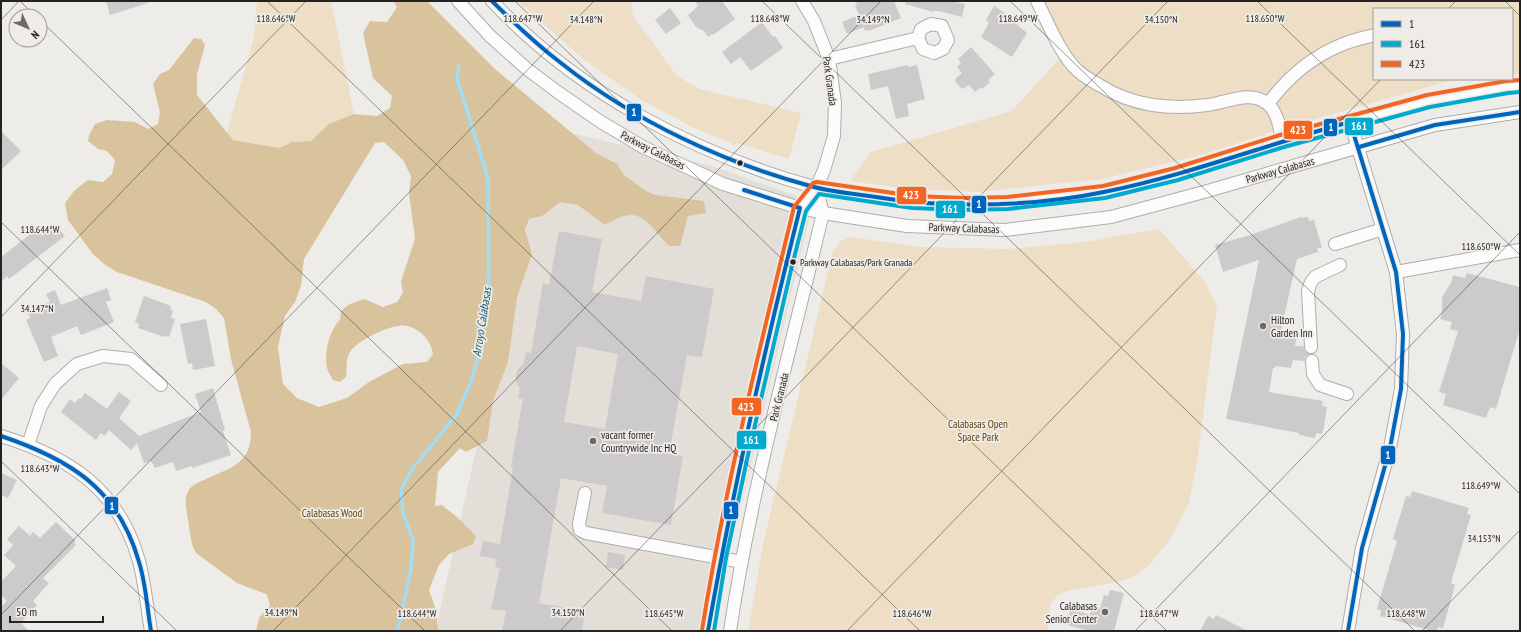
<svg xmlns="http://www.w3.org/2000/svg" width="1521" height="632" viewBox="0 0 1521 632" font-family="'PT Sans Narrow',sans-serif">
  <rect width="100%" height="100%" fill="#eeece9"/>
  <polygon fill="#e3ded7" points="549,128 709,165 813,202 720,596 716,631 435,631"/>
  <g fill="#eddec5">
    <polygon points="257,1 331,1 354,114 330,124 311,141 292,142 279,148 233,140 227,133 254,37"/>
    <polygon points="518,1 631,1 633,16 676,75 699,89 801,113 789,159 737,143 735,145 692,127 640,99 582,58"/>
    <polygon points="1040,1 1520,1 1520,74 1512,75 1512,9 1374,9 1374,79 1469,79 1449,81 1287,127 1201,155 1102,179 977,192 908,189 850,181 871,152 1012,111 1068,49"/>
    <polygon points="1159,229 1204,281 1217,307 1214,327 1198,456 1189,503 1169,541 1150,564 1133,577 1113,583 1067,591 1058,595 1051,603 1048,616 1048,631 748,631 763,544 833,251 841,241 851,237 918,247 1008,249 1085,242"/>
  </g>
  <path fill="#d8c39d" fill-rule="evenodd" d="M393,1H427L495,69L596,153L617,164L624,175L646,191L655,195L704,201L706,213L688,216L680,246H669C645,221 641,203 605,225L578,205L560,202L542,216L529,219L525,230L532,254L517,297L508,362L493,401L487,441L466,452L460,448L438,472L435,506L442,505L457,517L476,536L473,544L449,554L439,565L429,590L436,610L438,631H256C257,627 258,622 259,618C265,608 275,611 266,594L237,583L196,553C190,543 190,531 188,520C187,511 183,499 189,490C192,485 198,482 204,480C229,468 251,465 251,432L231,359L224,318L216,309L206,302L117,272L104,264L92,253L68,220L65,203L75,190L88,180L103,182L112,174L115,160L107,151L98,149L88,141L89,135L95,124L107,120L135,122L148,129L158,124L160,112L153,84L160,74L169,70L194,38L201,39L205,45L197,74V95L233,140L279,148L292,142L311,141L329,124L354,114L377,116L390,108L392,96L373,78L363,33L370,21L387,22L397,7ZM384,142L403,160L411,176L409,194L415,238L401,282L403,293L397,302L383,307L364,299L348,305L341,311C340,323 340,318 334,328C328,338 324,356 327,368C328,372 331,376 333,380L340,382L346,377C347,370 346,363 348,356C353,342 384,328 398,326C414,323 431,338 433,354L427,362L403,364L369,382L347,398L319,407L297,398L283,384L278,347L285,316L295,302L301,286L304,259L375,143Z"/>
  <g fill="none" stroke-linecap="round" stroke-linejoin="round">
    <g stroke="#a2ddf4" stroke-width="3.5">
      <polyline points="403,606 411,569 413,540 403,513 401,489 412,469 457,414 471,382 482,342 489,293 488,178 457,78 459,66"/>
      <polyline points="397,631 402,612"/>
    </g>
  </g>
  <g fill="#cccaca" fill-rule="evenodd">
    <polygon points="106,1 148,1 148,3 110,15"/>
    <polygon points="695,1 722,1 735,19 713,35 712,34 708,37 704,31 696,27 688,15 698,6"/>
    <polygon points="856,1 894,1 901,18 869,31 868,30 865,31 864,27 847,34 842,22 859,15 855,5 857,4"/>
    <polygon points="905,1 950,1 965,4 962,17 939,11 934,11 933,12 905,4"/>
    <polygon points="994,6 1016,20 1014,22 1027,33 1012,57 981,37 989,23 986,20"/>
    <polygon points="670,8 681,23 666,34 655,20"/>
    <polygon points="762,22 773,37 775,36 783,48 751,71 740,57 731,64 722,52"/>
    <polygon points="971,47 995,74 988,80 990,82 982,89 981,87 975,92 969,85 962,89 955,81 956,80 955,79 962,73 957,67 961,63 958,59"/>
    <polygon points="908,65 909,67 917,65 925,99 907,104 909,116 896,119 888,86 871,90 868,74"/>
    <polygon points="1,131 21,151 1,170"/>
    <polygon points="1301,217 1302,218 1308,217 1309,221 1314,220 1322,248 1317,248 1318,252 1297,259 1281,330 1283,330 1282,333 1297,336 1295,346 1303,346 1305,351 1310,354 1305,357 1305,361 1293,360 1291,368 1275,366 1275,368 1273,368 1269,392 1323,401 1322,406 1327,407 1324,427 1322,434 1316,433 1315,438 1299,435 1299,433 1226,419 1259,260 1223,272 1215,245 1250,235"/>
    <polygon points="56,225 65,236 9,279 7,276 1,282 1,257 37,229 42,236"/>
    <path d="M559,231L602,239L592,292L641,301L646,276L714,289L702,357L687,355L669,454L683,456L671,525L602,513L607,486L561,478L539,603L585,611L582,631H502L506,611L491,609L500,568L495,567L497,559L480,556L483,541L500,544L513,468L511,467L523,399L518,398L520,388L516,382V375L518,369L524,363L526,352L531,353L543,283L549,285ZM577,346L618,354L605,429L564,422Z"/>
    <polygon points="1467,273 1520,287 1520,328 1496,409 1490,407 1486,418 1443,405 1446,394 1439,392 1458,331 1450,329 1452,322 1440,319 1442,313 1442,297 1451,283 1453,275 1465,278"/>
    <polygon points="107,288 111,300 106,302 114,322 81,335 77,326 51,337 58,356 44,362 26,320 30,318 27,311 50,302 46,294 55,290 61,305"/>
    <polygon points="144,296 171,306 170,309 173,311 171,318 175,319 169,337 164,336 164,337 138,328 139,324 135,322"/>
    <polygon points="206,319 215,366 193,370 192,363 188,364 180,324"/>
    <polygon points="1,363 19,378 1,400"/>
    <polygon points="213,388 225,430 223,431 231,455 192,468 192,466 176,471 173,462 155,468 151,461 144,463 137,443 131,450 109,430 105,436 101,433 96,440 61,412 70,399 75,403 79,398 81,399 85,393 107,409 119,392 131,401 119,418 139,436 201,412 195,394"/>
    <polygon points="1,473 17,480 8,498 1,495"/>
    <polygon points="1412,491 1469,508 1467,514 1471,515 1451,583 1455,585 1443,628 1438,627 1437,631 1432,631 1380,616 1381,610 1377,609 1397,541 1393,539 1406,496 1410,497"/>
    <polygon points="56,522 76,541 74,543 76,545 43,578 49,583 33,601 37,605 21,623 29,631 1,631 1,607 7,601 1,595 1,582 16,566 4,555 13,545 7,539 19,526 30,536 33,532 40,538"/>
    <polygon points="608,552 625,555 623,570 606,567"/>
    <polygon points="1110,590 1124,593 1114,631 1084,631 1085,630 1067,625 1070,610 1090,614 1092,607 1100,609 1104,595 1108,596"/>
    <polygon points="1216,615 1248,631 1200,631 1208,616 1214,619"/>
  </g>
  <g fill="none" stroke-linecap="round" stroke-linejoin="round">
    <defs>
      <g id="minor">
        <polyline points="458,1 490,36 527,69 559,93 601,122 643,147 723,184 800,208 823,213 907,226 1005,230 1111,217 1204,192 1435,125 1520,112"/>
        <path d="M492,1C577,92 694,154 814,187C829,191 846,192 862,194C878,197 894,200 911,202C952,206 995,204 1036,201C1059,198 1083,196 1106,191C1167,178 1225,157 1284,140C1331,127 1379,113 1426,101C1453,95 1480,92 1507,87L1520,86"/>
        <path d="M1037,1C1048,23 1058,49 1074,67C1081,75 1090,80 1099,85C1133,106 1168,110 1207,105C1227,103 1250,89 1268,104C1278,113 1280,129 1282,141"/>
        <polyline points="829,59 918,38 923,49 934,53 943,49 948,40 942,26 931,24 921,29 918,38"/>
        <path d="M1268,104C1287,78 1312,57 1341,45C1352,40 1363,38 1374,35"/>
        <polyline points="1335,244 1383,229"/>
        <polyline points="1396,272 1520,250"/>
        <polyline points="1311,347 1308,291 1311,282 1315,277 1340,265"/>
        <polyline points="1312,361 1313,374 1320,385 1347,394"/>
        <path d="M1,436C69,457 119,489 139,561C145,584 147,608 151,631"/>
        <polyline points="28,445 41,406 55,384 77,364 103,356 131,359 161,385"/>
        <polyline points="585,493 579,524 580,530 586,533 742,562"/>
        <polyline points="708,631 720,557 742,454 785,269 800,208 816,188 824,170 834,136 835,103 829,59 814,21 802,1"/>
        <path d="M730,631C751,490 790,352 823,213L816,188"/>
        <polyline points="1348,631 1362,548 1390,448 1401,389 1403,334 1396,272 1350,122"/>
      </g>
    </defs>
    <use href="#minor" stroke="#aeadab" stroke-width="14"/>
    <use href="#minor" stroke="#fcfcfc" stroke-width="12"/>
    <defs>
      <g id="bus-1">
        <path d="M492,1C514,23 536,44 561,63C634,121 724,163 814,187C832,192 851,193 869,196C883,198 896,200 910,202C974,207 1041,205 1104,192C1188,175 1268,144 1350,122L1396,272L1403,334L1401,389L1390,448L1362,548L1348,631"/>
        <polyline points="1359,147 1435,125 1520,112"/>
        <path d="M1,436C69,459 118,488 139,562C146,584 147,608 151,631"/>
        <path d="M708,631C733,489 765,348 800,208L744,190"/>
      </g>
      <polyline id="bus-2" points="714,631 726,558 748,455 791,270 806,211 819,194 912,208 965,210 1008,209 1105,198 1178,180 1284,147 1430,107 1508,93 1520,92"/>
      <path id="bus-3" d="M702,630C725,487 760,347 794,207L813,183L817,182L914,196L965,198L1007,197L1103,186L1175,168L1280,135L1427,95L1506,81L1520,80"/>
    </defs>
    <use href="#bus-1" stroke="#efece8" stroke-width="7"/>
    <use href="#bus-2" stroke="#efece8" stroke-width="7"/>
    <use href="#bus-3" stroke="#efece8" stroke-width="7"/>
    <use href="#bus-1" stroke="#0065bd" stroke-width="4"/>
    <use href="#bus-2" stroke="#00a9ce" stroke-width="4"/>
    <use href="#bus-3" stroke="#f26522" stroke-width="4"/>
  </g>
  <path fill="none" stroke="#242321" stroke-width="1" stroke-opacity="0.45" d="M20,1L35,16M267,1L920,631M515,1L1167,631M762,1L1415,631M1010,1L1520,494M1257,1L1520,255M1505,1L1520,16M1448,9L1456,1M1,20L19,1M40,20L672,631M1,222L425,631M1,317L306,1M1,461L177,631M1,615L594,1M273,631L881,1M560,631L1168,1M847,631L1381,79M1135,631L1520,232M1422,631L1520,530"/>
  <g fill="#242321" stroke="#efece8" stroke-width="1.5">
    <circle cx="740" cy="163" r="3.5"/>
    <circle cx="793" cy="262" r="3.5"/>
  </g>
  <g fill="#6b6967" stroke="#efece8" stroke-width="1.5">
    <circle cx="1263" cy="326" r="4"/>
    <circle cx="593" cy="441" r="4"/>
    <circle cx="1105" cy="612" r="4"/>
  </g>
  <g text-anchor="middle" stroke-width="3.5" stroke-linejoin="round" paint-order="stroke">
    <g font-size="10" fill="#242321" stroke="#efece8" text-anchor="start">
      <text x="800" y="266">Parkway Calabasas/Park Granada</text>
    </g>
    <g font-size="11" fill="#242321" stroke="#efece8">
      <text transform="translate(830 81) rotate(82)" y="4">Park Granada</text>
      <text transform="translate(653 150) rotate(27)" y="4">Parkway Calabasas</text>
      <text transform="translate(1280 170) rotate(-16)" y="4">Parkway Calabasas</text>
      <text transform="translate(964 228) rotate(2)" y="4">Parkway Calabasas</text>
      <text transform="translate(779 397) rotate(-76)" y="4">Park Granada</text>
    </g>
    <g font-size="11" fill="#242321" stroke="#efece8" text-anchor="start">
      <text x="1271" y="324">Hilton<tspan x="1271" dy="13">Garden Inn</tspan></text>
      <text x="601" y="439">vacant former<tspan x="601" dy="13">Countrywide Inc HQ</tspan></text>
      <text x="1097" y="610" text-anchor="end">Calabasas<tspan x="1097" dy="13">Senior Center</tspan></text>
    </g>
    <g font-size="11" fill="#5e4510" stroke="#efece8">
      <text x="978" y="428">Calabasas Open<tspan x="978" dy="13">Space Park</tspan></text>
      <text x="332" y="517">Calabasas Wood</text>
    </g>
    <g font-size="12" font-style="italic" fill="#155971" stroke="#efece8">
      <text transform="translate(482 322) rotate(-81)" y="4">Arroyo Calabasas</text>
    </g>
  </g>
  <g font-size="10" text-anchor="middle" fill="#242321" stroke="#efece8" stroke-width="3.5" stroke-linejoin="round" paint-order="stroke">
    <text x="276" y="22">118.646°W</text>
    <text x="523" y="22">118.647°W</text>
    <text x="770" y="22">118.648°W</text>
    <text x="1018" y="22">118.649°W</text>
    <text x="1265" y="22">118.650°W</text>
    <text x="586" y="23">34.148°N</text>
    <text x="873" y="23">34.149°N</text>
    <text x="1161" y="23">34.150°N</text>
    <text x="40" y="233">118.644°W</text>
    <text x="1481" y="250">118.650°W</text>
    <text x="37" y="312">34.147°N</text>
    <text x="40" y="472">118.643°W</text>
    <text x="1481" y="489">118.649°W</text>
    <text x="1484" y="542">34.153°N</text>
    <text x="281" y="616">34.149°N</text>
    <text x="568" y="616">34.150°N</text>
    <text x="417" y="617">118.644°W</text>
    <text x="664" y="617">118.645°W</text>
    <text x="912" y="617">118.646°W</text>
    <text x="1159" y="617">118.647°W</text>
    <text x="1406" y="617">118.648°W</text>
  </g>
  <g stroke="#efece8" stroke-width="1.5">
    <rect x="626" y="103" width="16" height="19" rx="4" fill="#0065bd"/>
    <rect x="1344" y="117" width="30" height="19" rx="4" fill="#00a9ce"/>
    <rect x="1323" y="118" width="15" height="19" rx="4" fill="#0065bd"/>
    <rect x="1283" y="120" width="30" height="20" rx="4" fill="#f26522"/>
    <rect x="896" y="186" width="31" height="19" rx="4" fill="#f26522"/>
    <rect x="971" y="195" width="16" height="19" rx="4" fill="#0065bd"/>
    <rect x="935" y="200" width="31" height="19" rx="4" fill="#00a9ce"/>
    <rect x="731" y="397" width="31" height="19" rx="4" fill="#f26522"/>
    <rect x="736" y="430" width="31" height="20" rx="4" fill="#00a9ce"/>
    <rect x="1380" y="445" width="16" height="20" rx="4" fill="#0065bd"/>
    <rect x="104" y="496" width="15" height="19" rx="4" fill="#0065bd"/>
    <rect x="723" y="501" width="16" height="19" rx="4" fill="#0065bd"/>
  </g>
  <g font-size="11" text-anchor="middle" font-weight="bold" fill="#fff">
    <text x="634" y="116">1</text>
    <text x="1359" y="130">161</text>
    <text x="1331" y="131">1</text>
    <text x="1298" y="134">423</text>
    <text x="911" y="199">423</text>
    <text x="979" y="208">1</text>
    <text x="950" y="213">161</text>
    <text x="746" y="411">423</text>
    <text x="751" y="444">161</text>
    <text x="1388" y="459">1</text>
    <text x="112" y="510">1</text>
    <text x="731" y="514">1</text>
  </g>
  <rect width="1521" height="632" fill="none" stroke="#242321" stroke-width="4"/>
  <rect x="1373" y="8" width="140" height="72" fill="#efece8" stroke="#9e9c98"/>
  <rect x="1381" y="21" width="20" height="6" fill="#0065bd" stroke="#9e9c98"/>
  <text x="1409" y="28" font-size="12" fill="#242321">1</text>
  <rect x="1381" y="41" width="20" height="6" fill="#00a9ce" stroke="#9e9c98"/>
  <text x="1409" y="48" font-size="12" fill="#242321">161</text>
  <rect x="1381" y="61" width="20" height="6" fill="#f26522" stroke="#9e9c98"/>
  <text x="1409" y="68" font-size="12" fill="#242321">423</text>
  <g transform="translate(28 28) rotate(134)"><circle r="19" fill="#efece8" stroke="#9e9c98"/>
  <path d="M0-3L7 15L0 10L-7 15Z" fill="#6b6967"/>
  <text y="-6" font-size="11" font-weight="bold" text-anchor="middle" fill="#242321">N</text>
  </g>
  <path d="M10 616v6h93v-6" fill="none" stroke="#242321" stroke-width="2"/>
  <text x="16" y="616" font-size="12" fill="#242321" stroke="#efece8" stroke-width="3" paint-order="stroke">50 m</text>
</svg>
